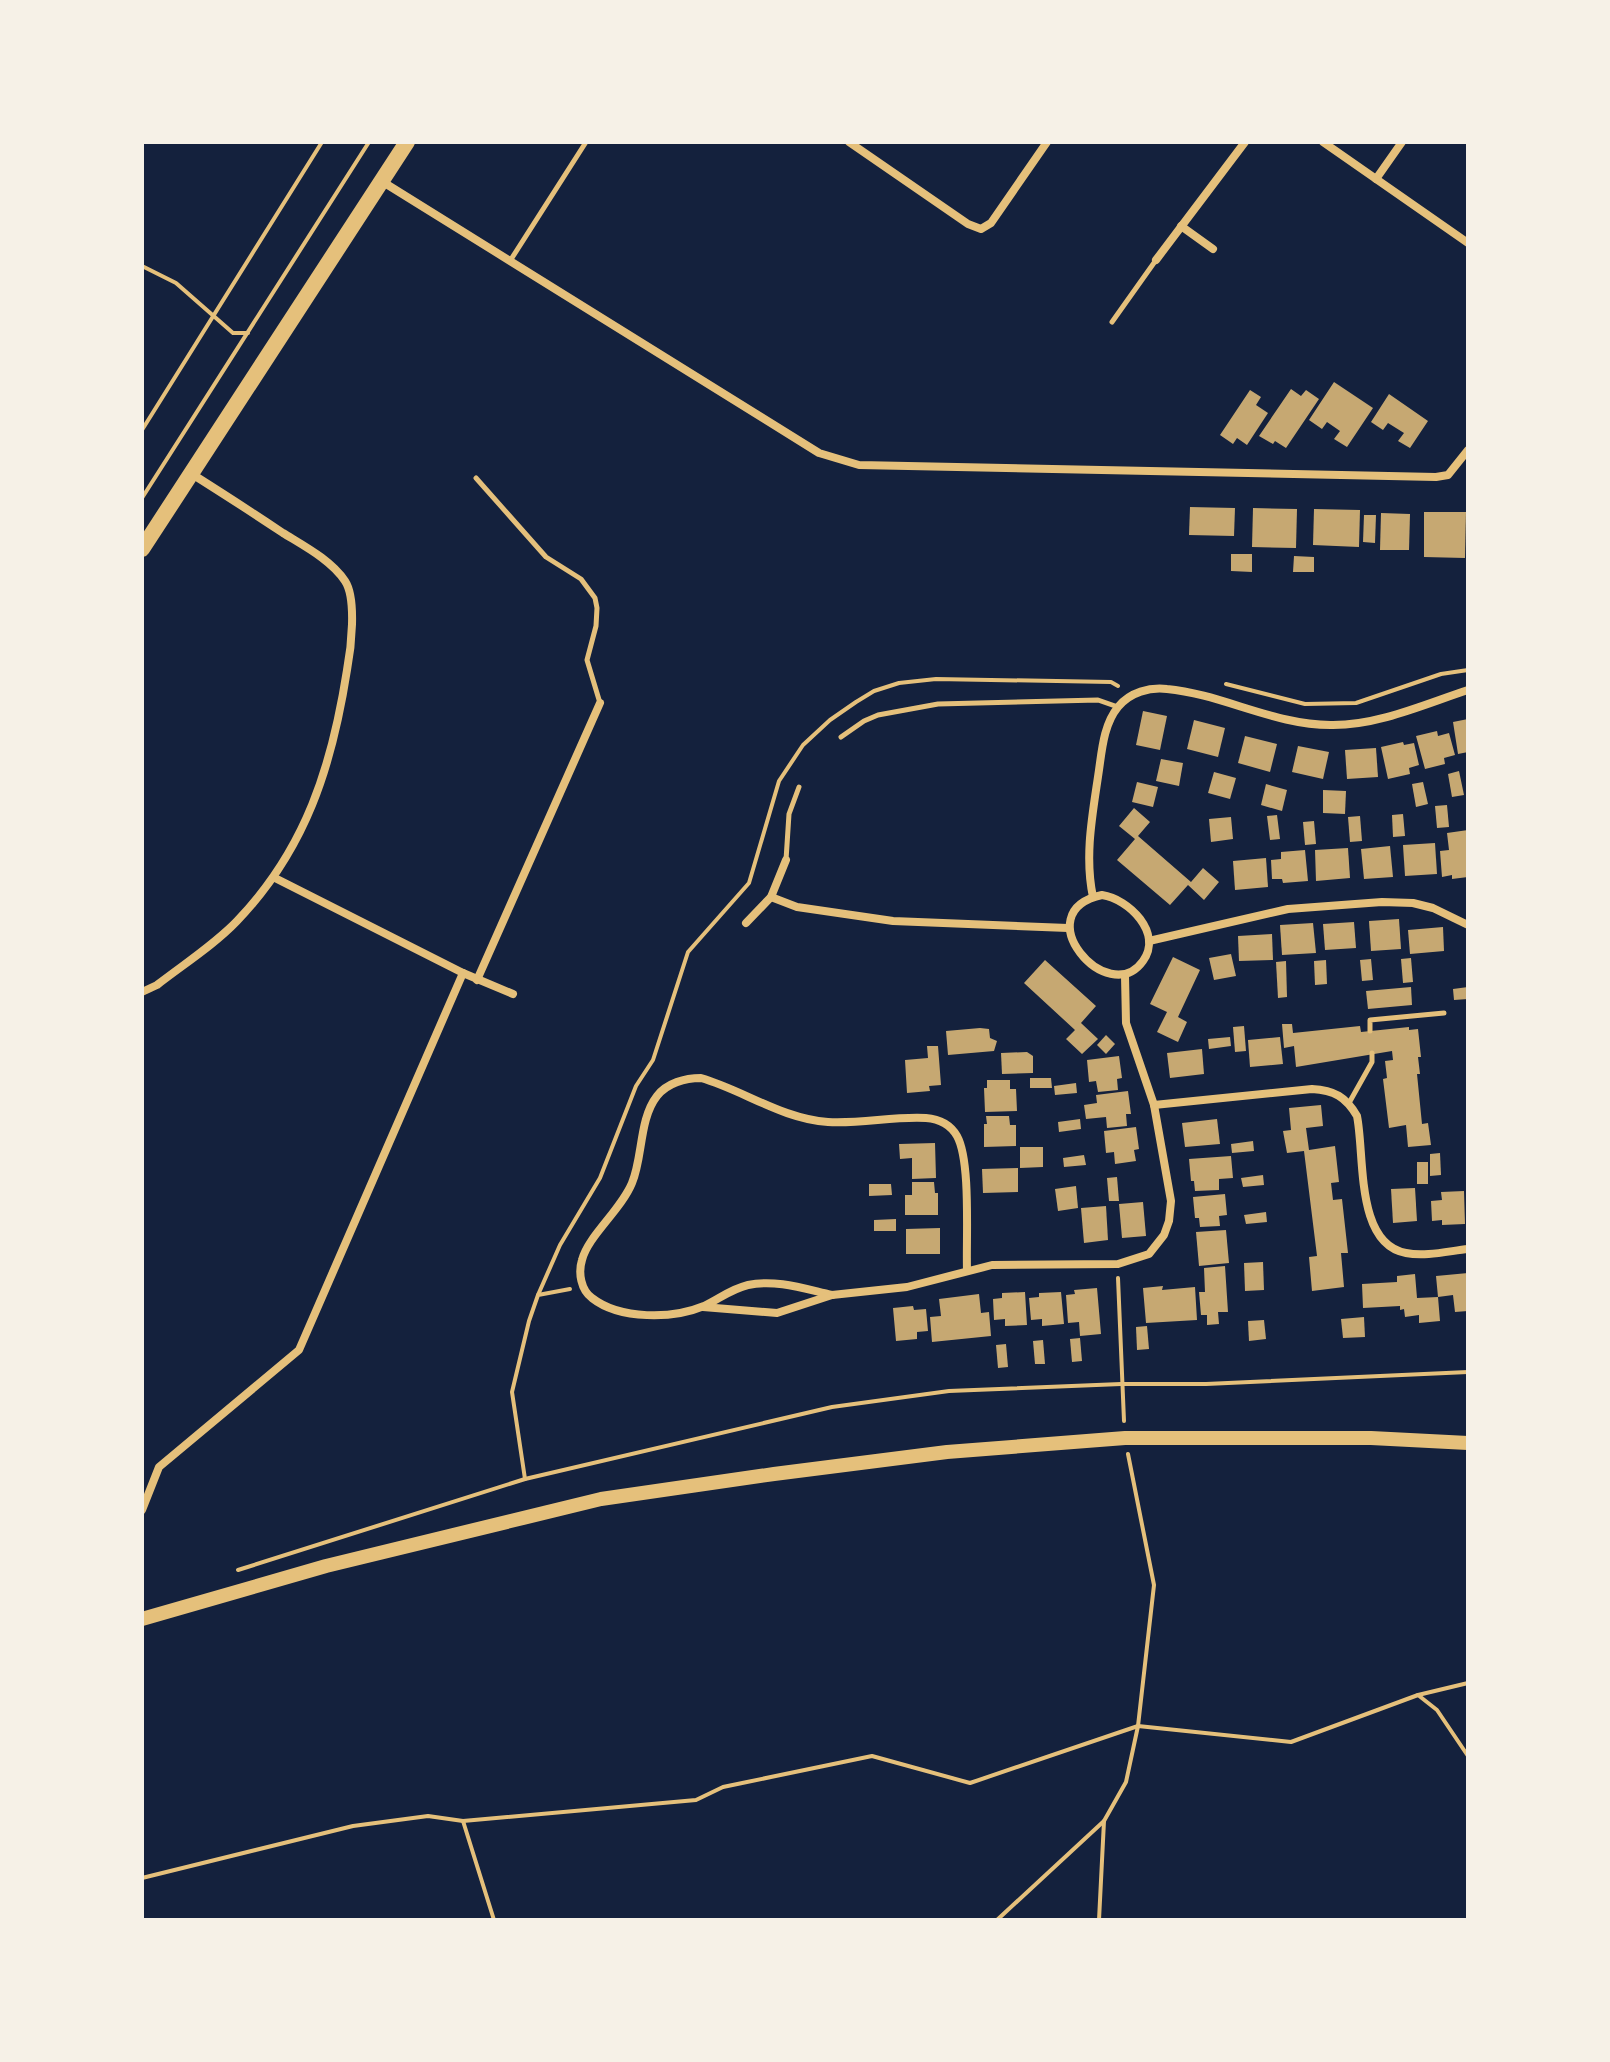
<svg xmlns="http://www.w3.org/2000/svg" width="1610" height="2062" viewBox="0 0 1610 2062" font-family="'Golos Text',sans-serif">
  <rect width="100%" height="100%" fill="#14213d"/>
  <g fill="#c6a872">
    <polygon points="1334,382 1373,408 1347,447 1334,439 1340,431 1327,422 1322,429 1309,420"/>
    <polygon points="1291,389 1301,396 1306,390 1319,399 1286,448 1275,441 1273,444 1259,436"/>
    <polygon points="1250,390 1261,397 1256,405 1268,413 1247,445 1237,438 1233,444 1220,435"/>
    <polygon points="1389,394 1428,421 1410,448 1398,441 1404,433 1388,423 1383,430 1371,422"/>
    <polygon points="1190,507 1235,508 1234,536 1189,535"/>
    <polygon points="1253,508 1297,509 1296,548 1252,547"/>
    <polygon points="1314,509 1360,510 1359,547 1313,545"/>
    <polygon points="1424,512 1466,512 1465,558 1424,557"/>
    <polygon points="1381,513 1410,514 1409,550 1380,550"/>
    <polygon points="1364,515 1376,515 1375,543 1363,542"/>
    <polygon points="1231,554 1252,554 1252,572 1231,571"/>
    <polygon points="1294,556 1314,557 1314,572 1293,572"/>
    <polygon points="1143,711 1167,716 1160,750 1136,745"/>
    <polygon points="1468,719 1468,752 1458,754 1453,722"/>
    <polygon points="1194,720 1225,728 1218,757 1187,749"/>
    <polygon points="1437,731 1438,736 1449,733 1455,755 1444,758 1445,764 1425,769 1416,736"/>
    <polygon points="1245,736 1277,744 1270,772 1238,763"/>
    <polygon points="1403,742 1404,745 1414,743 1419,765 1409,768 1410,774 1388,779 1381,747"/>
    <polygon points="1298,746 1329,752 1323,779 1292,772"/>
    <polygon points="1376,748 1378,777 1347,779 1345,750"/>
    <polygon points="1161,759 1183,763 1179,786 1156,781"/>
    <polygon points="1459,771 1464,795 1452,797 1448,774"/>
    <polygon points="1214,772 1236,778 1230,799 1208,793"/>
    <polygon points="1137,782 1158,787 1153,807 1132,802"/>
    <polygon points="1423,782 1428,804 1416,807 1412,784"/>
    <polygon points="1266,784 1287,790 1282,811 1261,805"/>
    <polygon points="1323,790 1346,791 1345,814 1323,813"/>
    <polygon points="1447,805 1449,827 1437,828 1435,806"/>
    <polygon points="1134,808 1150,822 1138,836 1191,882 1203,868 1219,882 1204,900 1188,885 1170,905 1117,860 1135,839 1119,826"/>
    <polygon points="1403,814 1405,836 1393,837 1392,815"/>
    <polygon points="1277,815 1280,839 1270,840 1267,816"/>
    <polygon points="1360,816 1362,841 1350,842 1348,817"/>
    <polygon points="1231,817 1233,839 1211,842 1209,819"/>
    <polygon points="1314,821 1316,844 1305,845 1303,822"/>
    <polygon points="1468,830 1468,877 1452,879 1452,875 1442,877 1440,851 1449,850 1447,833"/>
    <polygon points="1435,843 1437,874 1405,876 1403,845"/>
    <polygon points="1390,846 1393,877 1364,879 1361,849"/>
    <polygon points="1348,848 1350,878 1316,881 1315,850"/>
    <polygon points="1305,850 1308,881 1283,883 1282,879 1272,879 1271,860 1281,859 1281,852"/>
    <polygon points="1266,858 1268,887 1235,890 1233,861"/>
    <polygon points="1399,919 1401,949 1371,951 1369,921"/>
    <polygon points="1354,922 1356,948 1325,950 1323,924"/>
    <polygon points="1313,923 1316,953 1282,955 1280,925"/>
    <polygon points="1443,927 1444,951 1410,954 1408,930"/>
    <polygon points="1272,934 1273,960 1239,961 1238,936"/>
    <polygon points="1231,954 1236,976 1214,980 1209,958"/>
    <polygon points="1173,957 1200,970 1178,1017 1187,1022 1178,1042 1157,1032 1167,1012 1150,1004"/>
    <polygon points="1411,958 1413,982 1403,983 1401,959"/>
    <polygon points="1371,959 1373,980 1362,981 1360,960"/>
    <polygon points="1045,960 1096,1006 1081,1023 1098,1039 1082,1054 1066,1039 1075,1030 1024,983"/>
    <polygon points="1326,960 1327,984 1315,985 1314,961"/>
    <polygon points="1286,961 1287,997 1278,998 1276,962"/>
    <polygon points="1411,987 1412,1005 1368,1009 1366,991"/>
    <polygon points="1468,987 1468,999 1454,1000 1453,989"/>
    <polygon points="1282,1024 1292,1024 1293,1033 1360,1026 1361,1032 1409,1027 1409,1030 1418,1029 1421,1057 1418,1057 1420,1074 1417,1074 1422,1124 1428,1123 1431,1145 1408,1147 1406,1125 1389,1128 1383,1079 1387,1078 1385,1061 1393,1060 1392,1051 1296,1067 1294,1046 1284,1048"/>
    <polygon points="1244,1026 1246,1051 1235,1052 1233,1027"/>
    <polygon points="980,1028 989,1029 990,1038 997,1041 994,1051 948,1055 946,1031"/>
    <polygon points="1106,1035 1115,1044 1106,1054 1097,1045"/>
    <polygon points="1230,1037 1231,1046 1209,1049 1208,1039"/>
    <polygon points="1280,1037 1283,1064 1250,1067 1248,1040"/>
    <polygon points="927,1046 938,1046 941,1085 929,1086 930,1091 907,1093 905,1060 928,1058"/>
    <polygon points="1202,1049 1204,1074 1170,1078 1167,1053"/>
    <polygon points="1027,1052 1033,1056 1033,1073 1002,1074 1001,1053"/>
    <polygon points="1119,1056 1122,1078 1117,1079 1118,1090 1098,1092 1096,1081 1089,1082 1087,1060"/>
    <polygon points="1030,1078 1051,1078 1052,1088 1030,1088"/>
    <polygon points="987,1080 1010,1080 1010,1089 1016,1089 1017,1111 985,1112 984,1088 987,1088"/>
    <polygon points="1076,1083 1077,1093 1055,1095 1054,1086"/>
    <polygon points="1128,1091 1131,1114 1126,1114 1127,1126 1107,1128 1106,1117 1086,1119 1084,1105 1097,1103 1096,1095"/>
    <polygon points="1321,1105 1323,1126 1306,1128 1309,1150 1335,1146 1339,1182 1331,1183 1333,1200 1342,1199 1348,1253 1341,1253 1344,1287 1312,1291 1309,1257 1317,1256 1304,1151 1287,1153 1283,1131 1291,1130 1289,1108"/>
    <polygon points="986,1116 1009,1116 1010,1125 1016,1125 1016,1146 984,1147 984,1124 987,1124"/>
    <polygon points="1080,1119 1081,1129 1059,1132 1058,1122"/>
    <polygon points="1217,1119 1220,1144 1185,1147 1182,1123"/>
    <polygon points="1136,1127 1139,1149 1134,1150 1136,1161 1115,1164 1114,1152 1106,1153 1104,1131"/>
    <polygon points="1253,1141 1254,1151 1232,1153 1231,1144"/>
    <polygon points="935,1143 936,1178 912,1179 912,1158 900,1159 899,1144"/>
    <polygon points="1020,1147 1043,1147 1043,1167 1020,1168"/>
    <polygon points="1440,1153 1441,1175 1430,1176 1430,1154"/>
    <polygon points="1084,1155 1086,1165 1064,1167 1063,1158"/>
    <polygon points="1231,1156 1233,1178 1219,1179 1219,1190 1195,1191 1194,1181 1191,1181 1189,1159"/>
    <rect x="1417" y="1162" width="11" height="22"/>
    <polygon points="1018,1168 1018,1192 983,1193 982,1169"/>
    <polygon points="1263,1175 1264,1185 1243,1187 1241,1178"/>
    <polygon points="1117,1177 1119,1201 1109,1201 1107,1178"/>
    <polygon points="912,1182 934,1182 935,1193 938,1193 938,1215 905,1215 905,1195 912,1195"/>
    <polygon points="869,1184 891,1184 892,1195 869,1196"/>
    <polygon points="1076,1186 1078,1208 1058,1211 1055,1189"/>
    <polygon points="1415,1188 1417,1221 1393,1223 1391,1189"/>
    <polygon points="1464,1191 1465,1224 1442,1225 1442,1220 1432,1221 1431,1201 1442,1200 1441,1192"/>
    <polygon points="1225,1194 1227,1215 1219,1216 1220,1226 1200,1227 1199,1218 1195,1218 1193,1197"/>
    <polygon points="1143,1202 1146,1236 1122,1238 1119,1204"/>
    <polygon points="1106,1206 1108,1240 1084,1243 1081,1208"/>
    <polygon points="1266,1212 1267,1222 1246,1224 1244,1215"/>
    <polygon points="896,1219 896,1231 874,1231 874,1220"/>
    <polygon points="940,1228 940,1254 906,1254 906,1229"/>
    <polygon points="1226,1230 1229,1263 1199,1266 1196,1232"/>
    <polygon points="1263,1262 1264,1290 1245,1291 1244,1263"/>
    <polygon points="1225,1266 1228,1312 1218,1312 1219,1324 1207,1325 1207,1315 1201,1315 1199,1292 1205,1292 1204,1268"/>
    <polygon points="1468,1273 1468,1311 1455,1312 1453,1295 1438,1297 1440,1321 1419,1323 1419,1315 1405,1317 1404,1309 1400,1310 1400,1306 1363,1308 1362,1284 1397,1282 1397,1276 1415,1274 1417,1298 1438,1297 1436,1276"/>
    <polygon points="1163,1286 1162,1290 1195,1287 1197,1320 1146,1323 1143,1288"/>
    <polygon points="1097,1288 1101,1334 1080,1336 1079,1322 1068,1323 1066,1295 1075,1294 1074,1290"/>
    <polygon points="1025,1292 1027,1325 1005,1326 1005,1319 994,1320 993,1299 1002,1298 1002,1293"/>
    <polygon points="1061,1292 1064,1324 1042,1326 1042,1319 1031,1320 1029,1298 1039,1297 1039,1293"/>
    <polygon points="979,1294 981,1313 989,1312 991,1336 932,1342 930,1317 941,1316 939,1299"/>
    <polygon points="913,1306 914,1310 926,1309 928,1331 917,1332 917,1339 896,1341 893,1308"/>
    <polygon points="1364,1317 1365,1337 1343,1338 1341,1319"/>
    <polygon points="1264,1320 1266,1339 1249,1341 1248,1321"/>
    <polygon points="1147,1326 1149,1349 1137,1350 1136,1327"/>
    <polygon points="1080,1338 1082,1361 1072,1362 1070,1339"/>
    <polygon points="1043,1340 1045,1364 1035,1364 1033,1341"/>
    <polygon points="1006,1344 1008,1367 998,1368 996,1345"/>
  </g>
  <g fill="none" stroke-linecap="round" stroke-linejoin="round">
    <g stroke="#e5c07b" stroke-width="4">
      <polyline points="142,266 176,283 233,333 248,333"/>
      <polyline points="142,430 322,142"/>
      <polyline points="142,498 369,142"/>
      <polyline points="1226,684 1305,704 1356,703 1441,674 1468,670"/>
      <polyline points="1118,1278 1124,1421"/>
      <polyline points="538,1295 560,1245 600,1178 636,1086 653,1060 688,952 749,883 779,781 803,745 830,720 856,702 874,691 899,683 936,679 1111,682 1118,686"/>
      <polyline points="525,1479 512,1392 529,1321 538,1295 570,1289"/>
      <polyline points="238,1570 525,1479 832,1407 949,1391 1121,1384 1206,1384 1468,1372"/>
      <polyline points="1418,1695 1468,1683"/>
      <polyline points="463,1821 494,1920"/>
      <polyline points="142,1878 353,1826 428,1816 463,1821 696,1800 723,1787 872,1756 970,1783 1138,1726 1291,1742 1418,1695 1437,1710 1468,1756"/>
      <polyline points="997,1920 1104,1821"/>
      <polyline points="1099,1920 1104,1821 1126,1782 1138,1726 1154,1585 1128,1454"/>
    </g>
    <g stroke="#e5c07b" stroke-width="5">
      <polyline points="510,261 586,142"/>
      <polyline points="1112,322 1156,260"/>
      <polyline points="476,478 546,557 581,579 595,598 597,608 596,626 587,660 600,703"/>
      <polyline points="841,737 864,721 878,715 938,704 1098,700 1118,707"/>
      <polyline points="786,860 789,814 799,787"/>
      <polyline points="1370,1031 1370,1020 1444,1013"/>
      <polyline points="1349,1103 1372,1062 1372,1053"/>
    </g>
    <g stroke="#e5c07b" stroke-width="8">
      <polyline points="849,142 968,224 981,229 991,223 1047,142"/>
      <polyline points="1323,142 1468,243"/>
      <polyline points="1376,179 1402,142"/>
      <polyline points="383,182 819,453 859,465 1436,477 1448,475 1468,450"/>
      <polyline points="1181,226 1213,249"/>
      <polyline points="1156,260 1245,142"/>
      <polyline points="275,878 463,973 513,994"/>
      <path d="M1102,895C1129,899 1163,933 1143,961C1108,1010 1024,912 1102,895Z"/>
      <polyline points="771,897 797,907 893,921 1068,928"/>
      <path d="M1093,897C1084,855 1093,812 1099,770C1102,749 1104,724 1118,707C1130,692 1150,687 1167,689C1222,694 1276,726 1333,725C1379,725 1425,704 1468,690"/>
      <polyline points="746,923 771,897 786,860"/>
      <polyline points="1149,941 1288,909 1382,902 1413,903 1433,908 1468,925"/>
      <polyline points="477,980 600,703"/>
      <path d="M142,992L157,985C184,964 214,945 237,921C306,849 332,766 347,670C351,649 357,599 345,581C331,560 304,546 283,533C253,513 222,493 192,474"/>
      <path d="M1154,1105L1312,1089C1334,1090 1346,1097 1357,1116C1365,1155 1355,1244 1406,1253C1425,1257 1449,1251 1468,1249"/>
      <path d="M832,1295C805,1289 776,1279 748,1285C731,1289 719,1299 704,1306C673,1319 620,1320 592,1298C581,1290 578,1273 582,1260C588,1236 621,1210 632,1183C643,1157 639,1119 657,1096C667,1083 685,1078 701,1078C743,1090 782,1119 828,1122C861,1124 894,1116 926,1118C939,1119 950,1124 957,1136C971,1161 966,1238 967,1270"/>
      <polyline points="703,1307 777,1313 832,1295 907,1287 992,1265 1118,1264 1149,1254 1164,1235 1169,1221 1171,1201 1154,1105 1126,1023 1125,976"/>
      <polyline points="142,1510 159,1467 299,1350 463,973"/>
    </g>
    <polyline stroke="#e5c07b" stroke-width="14" points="142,1619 326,1566 601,1499 774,1474 947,1452 1125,1438 1371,1438 1468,1443"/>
    <polyline stroke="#e5c07b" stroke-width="16" points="142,549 407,142"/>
  </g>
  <rect width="1610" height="2062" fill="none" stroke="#f6f1e7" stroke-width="288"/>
</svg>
